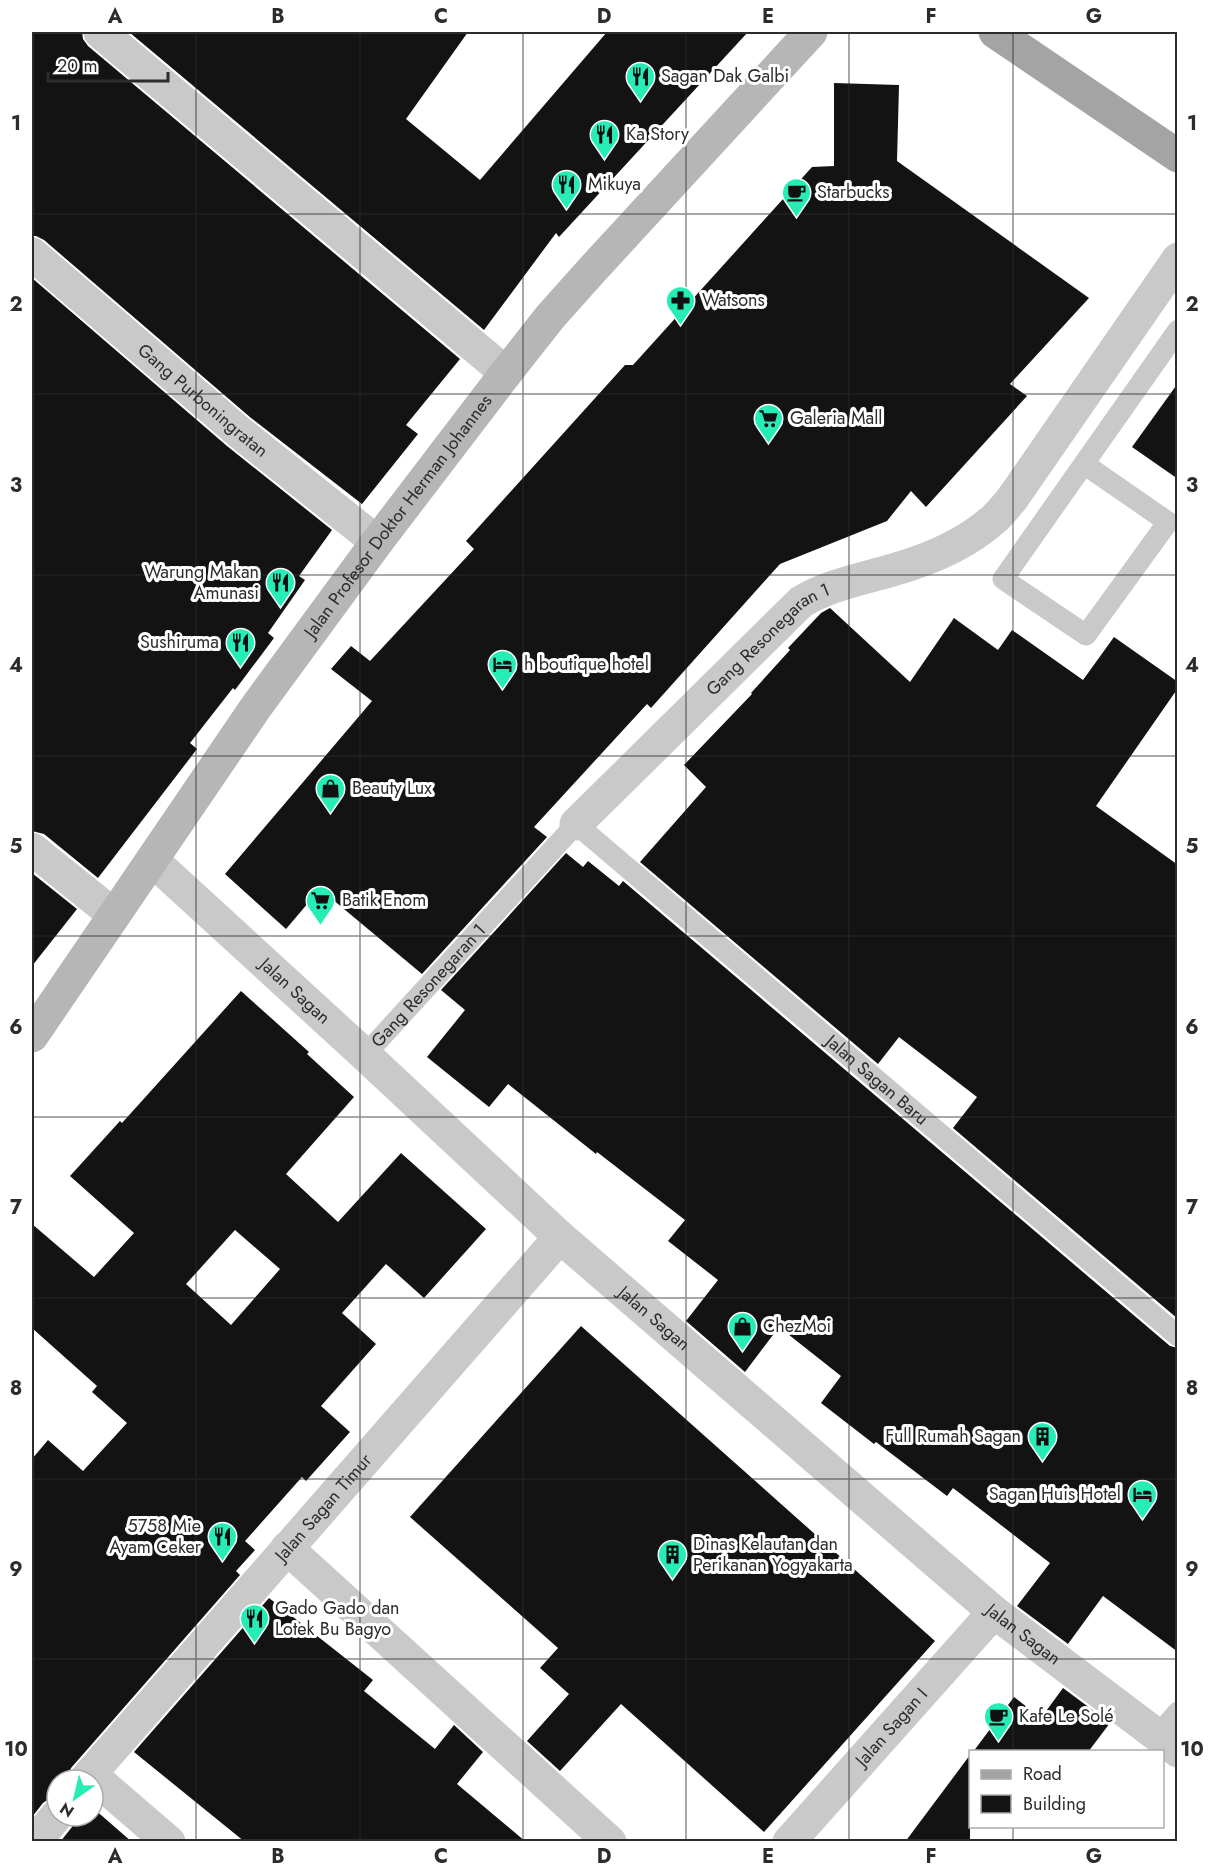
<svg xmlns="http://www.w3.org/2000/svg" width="1209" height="1873" viewBox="0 0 1209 1873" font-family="Jost,sans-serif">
  <rect width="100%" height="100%" fill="#fff"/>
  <g fill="#131313" fill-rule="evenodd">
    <polygon points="32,32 82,32 83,39 88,46 460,359 406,425 418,434 362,504 251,418 44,240 36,236 32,236"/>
    <polygon points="129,32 468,32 406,119 480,180 607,32 748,32 559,237 556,233 484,330"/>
    <polygon points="834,83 899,85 897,161 1089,298 1010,384 1027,396 926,507 911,491 887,521 780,564 651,708 647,704 534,827 547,837 422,974 320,889 286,929 225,874 372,701 331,669 351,646 370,661 474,549 466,541 625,365 633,365 812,167 834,166"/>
    <polygon points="32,278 227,446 332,530 299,576 305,580 268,633 274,638 235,690 233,688 190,743 197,749 98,878 44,834 32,831"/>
    <polygon points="1178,383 1178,479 1132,447"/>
    <polygon points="830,608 910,682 954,618 998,650 1012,630 1083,680 1114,637 1178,682 1178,688 1096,806 1178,865 1178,1319 953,1128 977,1097 899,1037 878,1064 640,862 706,787 684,765 752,694 751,693 790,650 788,648 821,613"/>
    <polygon points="566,853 583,867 588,861 619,886 623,881 1170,1346 1178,1348 1178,1652 1103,1596 1068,1644 1017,1606 1050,1563 953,1488 947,1496 876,1442 874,1444 821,1403 841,1376 779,1327 745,1372 686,1321 718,1280 668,1241 685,1220 597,1152 596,1154 508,1084 489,1107 427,1057 465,1010 441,990"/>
    <polygon points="32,873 77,909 32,966"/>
    <path d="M241,991L309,1052L307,1054L354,1097L286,1174L338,1222L401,1153L486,1229L424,1298L386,1264L342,1313L376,1344L321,1406L350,1432L306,1481L302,1477L245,1541L255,1550L236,1571L240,1575L71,1768L67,1780H57V1797L50,1798L43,1803L32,1817V1459L48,1440L83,1471L127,1423L92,1392L97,1386L32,1328V1224L94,1277L134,1233L70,1176L120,1121L122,1123ZM235,1230L280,1269L231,1325L186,1284Z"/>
    <polygon points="581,1326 935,1641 764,1832 621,1704 560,1771 527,1741 569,1694 540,1668 558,1648 410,1517"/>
    <polygon points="269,1598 373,1680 364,1691 435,1749 454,1725 483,1752 457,1784 526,1842 245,1842 134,1752"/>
    <polygon points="1063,1688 1110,1723 1088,1752 973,1752 1014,1697 1041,1718"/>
    <polygon points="970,1755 970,1842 905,1842"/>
    <polygon points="93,1808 132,1842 60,1842 72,1827 75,1816 93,1816"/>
  </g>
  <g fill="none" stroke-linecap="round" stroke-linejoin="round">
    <g stroke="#c9c9c9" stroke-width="21">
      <polyline points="1084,464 1168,522 1086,635 1003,579 1178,330"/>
      <path id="s1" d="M365,1055L576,824L1178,1336"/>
      <polyline points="1158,1735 1178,1712"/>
    </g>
    <g stroke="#c9c9c9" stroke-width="33">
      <polyline points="100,32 506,373"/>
      <path id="s2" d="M32,254L239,432L377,542"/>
      <path id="s3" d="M576,824L801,602C831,584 863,579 896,569C931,559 966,544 994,519C1000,514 1006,506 1012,499L1178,259"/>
      <polyline points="32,849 114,915"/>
      <path id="s4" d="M152,860L365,1055L560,1237L994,1612L1178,1751"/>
      <polyline points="287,1548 610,1842"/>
      <polyline points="90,1774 169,1842"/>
      <path id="s5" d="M85,1780L560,1237"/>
      <polyline points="35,1842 57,1815"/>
      <path id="s6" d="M789,1842L994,1612"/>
    </g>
    <path stroke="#b6b6b6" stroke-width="33" id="s7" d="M32,1036L256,707L377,542L506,373L550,317L592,270L811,32"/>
    <polyline stroke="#a4a4a4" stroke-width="33" points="995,32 1178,156"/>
  </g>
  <path fill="none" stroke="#2c2c2c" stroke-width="1.5" stroke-opacity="0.55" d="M196,32V1842M360,32V1842M523,32V1842M686,32V1842M849,32V1842M1013,32V1752M32,214H1178M32,394H1178M32,575H1178M32,756H1178M32,936H1178M32,1117H1178M32,1298H1178M32,1479H1178M32,1659H1178M1013,1826V1842"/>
  <defs>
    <symbol id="restaurant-pin" viewBox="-11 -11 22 30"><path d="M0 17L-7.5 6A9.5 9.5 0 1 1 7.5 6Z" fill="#25edb5" stroke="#fff"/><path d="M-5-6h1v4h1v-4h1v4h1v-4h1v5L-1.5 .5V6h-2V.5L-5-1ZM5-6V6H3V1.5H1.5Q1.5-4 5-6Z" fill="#111"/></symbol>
    <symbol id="cafe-pin" viewBox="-11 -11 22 30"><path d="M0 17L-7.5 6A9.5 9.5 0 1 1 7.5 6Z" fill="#25edb5" stroke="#fff"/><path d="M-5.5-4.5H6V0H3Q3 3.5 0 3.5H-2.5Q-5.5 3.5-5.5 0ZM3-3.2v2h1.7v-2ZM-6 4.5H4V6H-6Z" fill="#111"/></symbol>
    <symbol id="pharmacy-pin" viewBox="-11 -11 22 30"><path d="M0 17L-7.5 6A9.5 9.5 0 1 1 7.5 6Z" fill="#25edb5" stroke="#fff"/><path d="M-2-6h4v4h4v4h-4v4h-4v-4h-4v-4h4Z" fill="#111"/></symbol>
    <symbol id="supermarket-pin" viewBox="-11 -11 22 30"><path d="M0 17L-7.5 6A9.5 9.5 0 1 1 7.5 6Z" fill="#25edb5" stroke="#fff"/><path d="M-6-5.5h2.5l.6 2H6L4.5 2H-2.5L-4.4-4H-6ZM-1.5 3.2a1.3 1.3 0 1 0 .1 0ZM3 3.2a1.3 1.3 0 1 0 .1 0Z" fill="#111"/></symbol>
    <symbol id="hotel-pin" viewBox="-11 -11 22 30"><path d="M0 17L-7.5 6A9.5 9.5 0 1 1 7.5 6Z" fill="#25edb5" stroke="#fff"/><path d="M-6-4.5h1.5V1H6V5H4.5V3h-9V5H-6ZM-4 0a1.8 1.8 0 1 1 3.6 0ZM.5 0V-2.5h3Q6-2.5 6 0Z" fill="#111"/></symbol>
    <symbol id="shop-pin" viewBox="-11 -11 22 30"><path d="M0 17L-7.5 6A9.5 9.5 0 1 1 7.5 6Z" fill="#25edb5" stroke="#fff"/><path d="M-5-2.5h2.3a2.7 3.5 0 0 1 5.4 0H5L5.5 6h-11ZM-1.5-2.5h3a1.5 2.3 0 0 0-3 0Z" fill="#111"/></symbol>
    <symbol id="building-pin" viewBox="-11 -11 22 30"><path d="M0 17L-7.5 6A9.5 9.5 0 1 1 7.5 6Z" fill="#25edb5" stroke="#fff"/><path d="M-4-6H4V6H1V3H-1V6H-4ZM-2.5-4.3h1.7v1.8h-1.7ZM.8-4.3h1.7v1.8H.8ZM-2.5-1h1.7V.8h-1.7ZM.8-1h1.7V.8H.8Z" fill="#111"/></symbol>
  </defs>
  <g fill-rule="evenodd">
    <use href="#restaurant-pin" x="624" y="60" width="33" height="45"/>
    <use href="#restaurant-pin" x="588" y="118" width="33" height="45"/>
    <use href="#restaurant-pin" x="550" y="168" width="33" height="45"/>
    <use href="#cafe-pin" x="780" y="176" width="33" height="45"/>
    <use href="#pharmacy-pin" x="664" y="284" width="33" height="45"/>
    <use href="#supermarket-pin" x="752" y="402" width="33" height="45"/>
    <use href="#restaurant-pin" x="264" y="566" width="33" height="45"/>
    <use href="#restaurant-pin" x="224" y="626" width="33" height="45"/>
    <use href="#hotel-pin" x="486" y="648" width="33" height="45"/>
    <use href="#shop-pin" x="314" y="772" width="33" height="45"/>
    <use href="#supermarket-pin" x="304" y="884" width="33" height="45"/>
    <use href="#shop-pin" x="726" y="1310" width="33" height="45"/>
    <use href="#building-pin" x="1026" y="1420" width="33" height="45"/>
    <use href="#hotel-pin" x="1126" y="1478" width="33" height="45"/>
    <use href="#restaurant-pin" x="206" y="1520" width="33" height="45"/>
    <use href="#building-pin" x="656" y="1538" width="33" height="45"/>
    <use href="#restaurant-pin" x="238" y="1602" width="33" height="45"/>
    <use href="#cafe-pin" x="982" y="1700" width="33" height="45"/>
  </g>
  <g text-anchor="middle" stroke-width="6" stroke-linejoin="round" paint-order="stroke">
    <g font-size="18" fill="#2c2c2c" stroke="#fff" text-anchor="start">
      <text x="661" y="82">Sagan Dak Galbi</text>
      <text x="626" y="140">Ka Story</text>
      <text x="588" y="190">Mikuya</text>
      <text x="817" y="198">Starbucks</text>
      <text x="702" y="306">Watsons</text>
      <text x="790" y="424">Galeria Mall</text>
      <text x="259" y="578" text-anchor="end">Warung Makan<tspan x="259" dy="21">Amunasi</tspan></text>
      <text x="219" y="648" text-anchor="end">Sushiruma</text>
      <text x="524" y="670">h boutique hotel</text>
      <text x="352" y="794">Beauty Lux</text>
      <text x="342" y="906">Batik Enom</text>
      <text x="763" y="1332">ChezMoi</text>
      <text x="1021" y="1442" text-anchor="end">Full Rumah Sagan</text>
      <text x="1121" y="1500" text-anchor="end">Sagan Huis Hotel</text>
      <text x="201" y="1532" text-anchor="end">5758 Mie<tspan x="201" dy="21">Ayam Ceker</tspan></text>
      <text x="693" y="1550">Dinas Kelautan dan<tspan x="693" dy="21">Perikanan Yogyakarta</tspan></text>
      <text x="275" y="1614">Gado Gado dan<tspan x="275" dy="21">Lotek Bu Bagyo</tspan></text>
      <text x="1019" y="1722">Kafe Le Solé</text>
    </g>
    <g font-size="18" fill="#2c2c2c" stroke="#fff">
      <text dy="6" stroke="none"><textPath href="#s2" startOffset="225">Gang Purboningratan</textPath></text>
      <text dy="6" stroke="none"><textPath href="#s7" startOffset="636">Jalan Profesor Doktor Herman Johannes</textPath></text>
      <text dy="6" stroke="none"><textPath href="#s3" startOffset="267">Gang Resonegaran 1</textPath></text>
      <text dy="6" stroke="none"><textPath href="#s1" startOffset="94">Gang Resonegaran 1</textPath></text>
      <text dy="6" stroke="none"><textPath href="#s4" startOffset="194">Jalan Sagan</textPath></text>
      <text dy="6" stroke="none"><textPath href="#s1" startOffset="708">Jalan Sagan Baru</textPath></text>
      <text dy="6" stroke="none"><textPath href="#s4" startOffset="680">Jalan Sagan</textPath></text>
      <text dy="6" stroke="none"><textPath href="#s5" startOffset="362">Jalan Sagan Timur</textPath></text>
      <text dy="6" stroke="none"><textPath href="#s4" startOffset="1166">Jalan Sagan</textPath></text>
      <text dy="6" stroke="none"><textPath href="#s6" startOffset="154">Jalan Sagan I</textPath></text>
    </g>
  </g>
  <rect width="1209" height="1873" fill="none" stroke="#ffffff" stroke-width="66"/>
  <rect x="969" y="1750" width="195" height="78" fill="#ffffff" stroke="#ababab" stroke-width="1.5"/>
  <rect x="981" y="1770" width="30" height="9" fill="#a4a4a4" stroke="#ababab" stroke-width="1.5"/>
  <text x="1023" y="1780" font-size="18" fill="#2c2c2c">Road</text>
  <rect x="981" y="1795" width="30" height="18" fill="#131313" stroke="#ababab" stroke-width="1.5"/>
  <text x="1023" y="1810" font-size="18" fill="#2c2c2c">Building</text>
  <g transform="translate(75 1798) rotate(214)"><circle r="28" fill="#ffffff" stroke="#ababab" stroke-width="1.5"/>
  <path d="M0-4.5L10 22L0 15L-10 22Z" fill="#25edb5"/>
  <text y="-9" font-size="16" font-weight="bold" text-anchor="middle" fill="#2c2c2c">N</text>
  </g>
  <path d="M48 72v9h120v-9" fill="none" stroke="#2c2c2c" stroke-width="3"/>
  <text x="57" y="72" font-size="18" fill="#2c2c2c" stroke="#ffffff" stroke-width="4.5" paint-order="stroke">20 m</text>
  <rect x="33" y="33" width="1143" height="1807" fill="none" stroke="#2c2c2c" stroke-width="2"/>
  <g font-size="20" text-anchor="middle" font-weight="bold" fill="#2c2c2c">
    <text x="115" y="23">A</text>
    <text x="278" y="23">B</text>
    <text x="441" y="23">C</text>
    <text x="604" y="23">D</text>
    <text x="768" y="23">E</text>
    <text x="931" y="23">F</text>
    <text x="1094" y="23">G</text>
    <text x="16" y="130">1</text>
    <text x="1192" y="130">1</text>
    <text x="16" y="311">2</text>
    <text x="1192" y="311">2</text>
    <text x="16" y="492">3</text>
    <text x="1192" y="492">3</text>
    <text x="16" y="672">4</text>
    <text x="1192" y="672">4</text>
    <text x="16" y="853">5</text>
    <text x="1192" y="853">5</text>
    <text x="16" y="1034">6</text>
    <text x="1192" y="1034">6</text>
    <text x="16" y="1214">7</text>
    <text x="1192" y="1214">7</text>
    <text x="16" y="1395">8</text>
    <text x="1192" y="1395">8</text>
    <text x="16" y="1576">9</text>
    <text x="1192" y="1576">9</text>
    <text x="16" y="1756">10</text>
    <text x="1192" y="1756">10</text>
    <text x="115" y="1863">A</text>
    <text x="278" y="1863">B</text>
    <text x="441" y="1863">C</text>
    <text x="604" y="1863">D</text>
    <text x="768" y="1863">E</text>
    <text x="931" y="1863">F</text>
    <text x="1094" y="1863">G</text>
  </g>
</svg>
